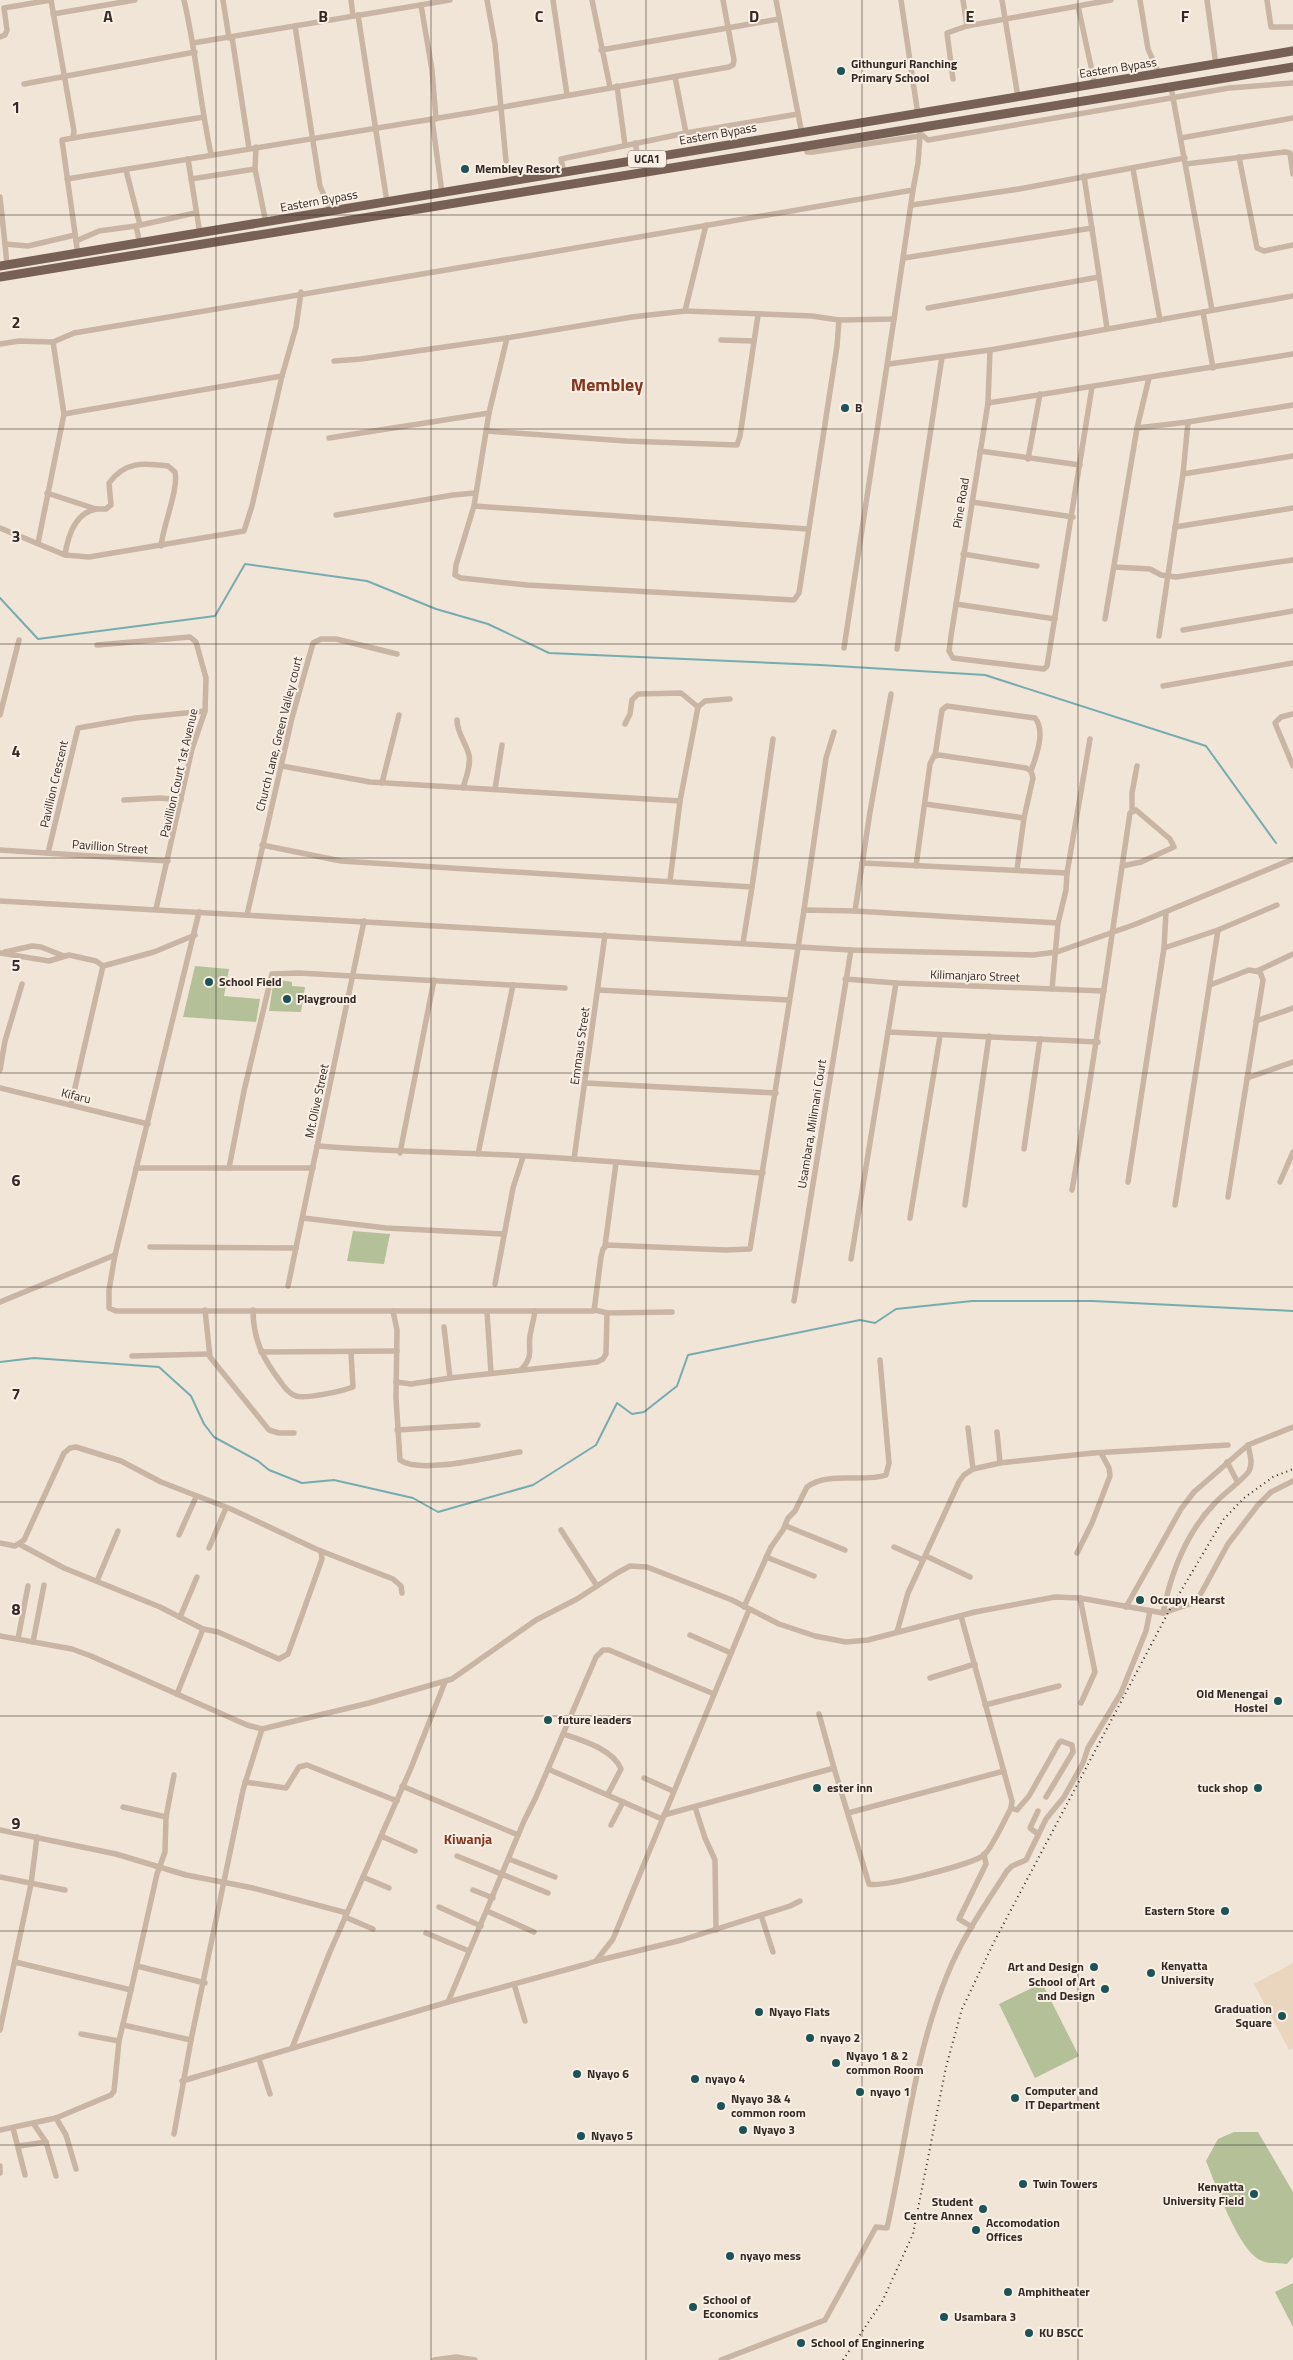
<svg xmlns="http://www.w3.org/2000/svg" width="1293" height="2360" viewBox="0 0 1293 2360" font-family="'Titillium Web',sans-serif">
  <rect width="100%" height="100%" fill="#f1e5d8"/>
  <g fill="#b3c098">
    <polygon points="195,966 229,969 224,996 260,999 256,1022 183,1017"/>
    <polygon points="280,980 292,982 292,986 305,987 301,1012 269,1011 273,985"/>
    <polygon points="353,1231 390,1234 384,1264 347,1261"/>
    <polygon points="1042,1983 1079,2056 1035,2078 999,2004"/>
    <path d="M1234,2132H1258L1293,2192V2257L1287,2264C1279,2263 1267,2264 1260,2260C1238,2249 1216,2185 1206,2161L1218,2139Z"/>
    <polygon points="1293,2283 1293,2327 1275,2292"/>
  </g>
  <polygon fill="#ead6bf" points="1293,1963 1293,2048 1289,2050 1254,1984"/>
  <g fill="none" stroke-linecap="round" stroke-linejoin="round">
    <g stroke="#77acae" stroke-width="2">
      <polyline points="0,598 38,639 215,616 245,564 367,581 436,609 488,624 549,653 820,665 985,675 1206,746 1276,843"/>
      <polyline points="0,1362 34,1358 159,1367 191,1396 204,1424 214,1437 258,1461 269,1470 302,1483 334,1480 413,1498 438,1512 533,1485 596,1445 617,1403 632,1414 644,1412 677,1386 688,1355 860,1320 875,1323 896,1309 972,1301 1093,1301 1293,1311"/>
    </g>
    <g stroke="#c9b5a4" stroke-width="5.5">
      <polyline points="51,0 74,131 73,138 62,140 78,255"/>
      <path d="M184,0C196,51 200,103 211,154"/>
      <polyline points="223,0 229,38"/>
      <polyline points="351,0 353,16"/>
      <polyline points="487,0 495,44 506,161"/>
      <polyline points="553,0 567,95"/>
      <polyline points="592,0 610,87"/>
      <polyline points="776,0 802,134"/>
      <polyline points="901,0 918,115"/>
      <polyline points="963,0 967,26 1111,0"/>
      <polyline points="1002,0 1018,97"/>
      <polyline points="1140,0 1148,49 1159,74"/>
      <polyline points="1207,0 1216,65"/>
      <polyline points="1267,0 1271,27 1293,27"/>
      <polyline points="421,5 432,70 436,119"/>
      <polyline points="1078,6 1095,85"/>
      <polyline points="53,14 135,0"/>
      <polyline points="358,15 387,202"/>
      <polyline points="295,26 320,186 331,212"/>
      <polyline points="0,37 5,35 7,30 4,8 51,0"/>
      <polyline points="232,37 249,148"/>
      <polyline points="193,43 450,0"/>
      <polyline points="601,50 779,19"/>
      <polyline points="675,77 686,133 798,114"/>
      <polyline points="953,79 947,33 967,26"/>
      <polyline points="24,84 195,52"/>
      <polyline points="617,86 625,145"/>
      <polyline points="1171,87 1212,310"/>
      <polyline points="432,119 442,193"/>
      <polyline points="920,133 928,140 1229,88 1293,83"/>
      <polyline points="73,138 204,117"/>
      <polyline points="1181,138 1293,118"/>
      <polyline points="635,143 639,160"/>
      <polyline points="256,147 255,169 266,223"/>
      <polyline points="1239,157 1257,248 1264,251 1293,245"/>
      <polyline points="188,159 200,234"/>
      <polyline points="1186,164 1285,152 1290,153 1293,174"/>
      <polyline points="1133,169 1160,320"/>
      <polyline points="126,170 140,225"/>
      <polyline points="564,173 561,159 686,133"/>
      <polyline points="1084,176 1107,328"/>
      <polyline points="67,179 469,113 729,67 733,65 734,60 723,0"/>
      <polyline points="191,179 255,169"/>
      <polyline points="0,197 5,244 28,246 75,235"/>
      <polyline points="912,205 1019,189 1185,158"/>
      <polyline points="136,226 140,244"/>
      <polyline points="76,241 99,231 136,226 195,213"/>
      <polyline points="5,244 7,265"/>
      <polyline points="904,258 1092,228"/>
      <polyline points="928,308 1099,277"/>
      <polyline points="685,311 812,316 839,320 894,319 913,190"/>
      <polyline points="1203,312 1213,368"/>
      <polyline points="721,340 754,341"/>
      <path d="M0,344L19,341L53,342L74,333C353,284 634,240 913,190L918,163L920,136L813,152H807L805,145"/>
      <polyline points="990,350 988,403 951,636 949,651 953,658 1044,669 1047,666 1092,387"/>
      <polyline points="334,361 361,359 507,338"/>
      <polyline points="889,364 990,350 1293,296"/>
      <polyline points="988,403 1293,354"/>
      <polyline points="489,413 474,506 808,529"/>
      <polyline points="64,414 282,376"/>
      <polyline points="1137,428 1188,422 1293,405"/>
      <polyline points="487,431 626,441 737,445 740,436 758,315"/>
      <polyline points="329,438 489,413 507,338 632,317 685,311 706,225"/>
      <polyline points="980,451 1080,465"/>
      <polyline points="1028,459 1040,394"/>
      <polyline points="1183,474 1293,456"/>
      <path d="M47,493L96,509H106L111,505L109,483C125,461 143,463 168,466L175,472C179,488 163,526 161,546"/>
      <polyline points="972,502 1073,517"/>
      <polyline points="474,506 456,565 455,575 461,578 527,585 794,600 799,593 837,346 839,320"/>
      <polyline points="336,515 453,495 475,493"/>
      <polyline points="1175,527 1293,508"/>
      <path d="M0,528L65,555C68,535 75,513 96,509"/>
      <polyline points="38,543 64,414 53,342"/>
      <polyline points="963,554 1037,566"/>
      <polyline points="65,555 89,557 244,531 252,506 282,376 296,327 301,292"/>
      <polyline points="1114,567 1150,569 1161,575 1176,577 1293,560"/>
      <polyline points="956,604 1055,619"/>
      <polyline points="1105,619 1137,428 1149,378"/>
      <polyline points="1183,630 1293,611"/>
      <polyline points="1159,636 1183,474 1188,422"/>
      <polyline points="97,645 190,637 196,642 206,678 205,711 192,749 156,909"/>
      <polyline points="844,648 894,319"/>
      <polyline points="897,649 942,357"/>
      <polyline points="1163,686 1293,663"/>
      <polyline points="1293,714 1281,717 1275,723 1293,766"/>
      <polyline points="0,715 19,640"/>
      <path d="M457,720C457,733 466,743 469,755C471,766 466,777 463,788"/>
      <polyline points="625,724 630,714 632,700 638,694 681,693 698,707"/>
      <path d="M935,756L942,710L947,706L1035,718C1046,731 1036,757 1031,771"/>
      <polyline points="282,766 370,782 680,801 670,881"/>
      <polyline points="382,783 399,715"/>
      <polyline points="495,789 502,745"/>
      <polyline points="124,800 160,798 181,800"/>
      <polyline points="680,801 698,707 705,701 730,699"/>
      <polyline points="925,804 1024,818"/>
      <polyline points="1132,811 1132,793 1137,766"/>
      <polyline points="262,845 341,861 752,887 743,943"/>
      <polyline points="0,850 168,861"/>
      <polyline points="48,853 78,728 136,718 205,711"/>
      <polyline points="862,863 1067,873 1090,739"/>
      <polyline points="916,866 930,764 934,756 939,755 1026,768 1031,771 1033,778 1024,818 1017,869"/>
      <polyline points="752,887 773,739"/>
      <polyline points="0,901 851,950 1033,955 1057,952 1136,924 1293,859"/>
      <polyline points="804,910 826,758 834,732"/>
      <polyline points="855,911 1058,923"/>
      <polyline points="199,912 115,1255 109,1290 109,1308 116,1311 594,1311 601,1257 603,1249 607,1245 726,1250 750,1249 804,910 855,911 870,812 891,694"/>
      <polyline points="247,915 292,718 313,643 321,639 336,639 397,654"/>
      <polyline points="1164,948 1218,930"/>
      <polyline points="5,952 32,946 41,947 64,956"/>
      <polyline points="0,953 49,961 69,955 96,961 103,966 71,1105"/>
      <polyline points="103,966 154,952 195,935"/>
      <polyline points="1257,971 1293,954"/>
      <polyline points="845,979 896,983 1104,991"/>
      <polyline points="1210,985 1249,970 1260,972 1263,980 1228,1197"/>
      <polyline points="1052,989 1058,923 1066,890 1067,873"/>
      <polyline points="598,990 789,1000"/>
      <polyline points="1256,1021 1293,1008"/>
      <polyline points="888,1032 1098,1042"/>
      <polyline points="0,1070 5,1041 22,984"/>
      <polyline points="1247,1078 1293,1062"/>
      <polyline points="585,1083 776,1093"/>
      <polyline points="0,1088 148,1124"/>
      <path d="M317,1146C403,1153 489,1152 574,1159C637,1163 700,1169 763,1173"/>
      <polyline points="1024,1149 1040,1039"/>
      <polyline points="400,1153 434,980"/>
      <polyline points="478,1154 513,985"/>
      <polyline points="574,1159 605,935"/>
      <polyline points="136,1168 313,1168"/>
      <polyline points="229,1168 244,1091 272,974 299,973 565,988"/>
      <polyline points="1128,1182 1164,948 1166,912"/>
      <polyline points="1280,1182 1293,1152"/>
      <path d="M1072,1190C1094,1065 1111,939 1130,813L1136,810L1170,839L1174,847L1141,862L1122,866"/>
      <polyline points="965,1205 989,1036"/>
      <polyline points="1175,1205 1218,930 1277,905"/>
      <polyline points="303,1218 386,1228 503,1234"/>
      <polyline points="910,1218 940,1036"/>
      <polyline points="605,1246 616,1163"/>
      <polyline points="150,1247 296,1248"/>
      <polyline points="851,1259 896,983"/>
      <polyline points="495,1284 513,1188 523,1157"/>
      <polyline points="288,1286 364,921"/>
      <polyline points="794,1301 851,950"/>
      <polyline points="0,1302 115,1255"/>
      <polyline points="205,1310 210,1357 269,1430 279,1433 294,1433"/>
      <path d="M253,1310C253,1339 263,1359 280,1381C284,1387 289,1394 296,1396C306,1399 343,1391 353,1387L351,1352"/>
      <path d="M393,1311L397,1330L396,1398L400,1460C421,1475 493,1456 520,1452"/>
      <polyline points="487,1312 491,1373"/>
      <polyline points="607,1313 672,1312"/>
      <polyline points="444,1327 450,1378"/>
      <polyline points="261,1352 397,1351"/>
      <polyline points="132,1356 209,1354"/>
      <path d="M521,1370C536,1354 526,1348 531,1331C532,1324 534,1319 535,1311"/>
      <polyline points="396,1382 411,1384 450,1378 597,1362 603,1359 606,1354 607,1313 595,1310"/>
      <polyline points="968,1428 973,1469"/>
      <polyline points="397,1430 478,1425"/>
      <polyline points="997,1432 1000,1463"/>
      <polyline points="1227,1462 1237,1481"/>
      <polyline points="786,1526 845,1550"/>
      <polyline points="561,1530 597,1586"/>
      <polyline points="179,1535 196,1497"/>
      <polyline points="0,1543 15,1546 24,1540 64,1453 70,1448 76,1447 121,1461 161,1482 231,1509 316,1549 321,1551 322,1559 288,1654 279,1659 218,1632 203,1629 160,1607 64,1568 19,1544"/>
      <polyline points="894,1547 923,1560"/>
      <polyline points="209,1548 226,1508"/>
      <polyline points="321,1551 393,1579 401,1586 402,1593"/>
      <polyline points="1077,1553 1092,1523 1110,1476 1109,1468 1101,1453"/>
      <polyline points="926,1556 970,1577"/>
      <polyline points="766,1557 814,1576"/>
      <polyline points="97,1581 118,1531"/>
      <polyline points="1080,1598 1095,1672 1081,1703"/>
      <path d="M744,1607L771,1547L783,1530L788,1518L795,1511L807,1487C828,1471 863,1483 886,1475L889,1463L880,1360"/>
      <polyline points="1126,1607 1181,1509 1194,1492 1248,1445 1293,1427"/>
      <path d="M1163,1613C1171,1572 1186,1533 1215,1503C1222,1495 1245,1478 1249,1471C1253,1463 1250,1455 1248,1445"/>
      <polyline points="180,1617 197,1577"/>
      <polyline points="897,1632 908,1593 959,1482 964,1475 973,1469 1000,1463 1093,1453 1228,1445"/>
      <polyline points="690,1635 731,1653"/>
      <polyline points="0,1636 72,1649 91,1656 247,1725 262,1729 369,1703 452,1679 536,1620 577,1599 617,1573 630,1566 647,1567 732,1600 779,1624 815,1636 846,1642 868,1640 975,1612 1055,1597 1080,1598 1163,1613 1190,1604 1199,1597 1228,1544 1258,1505 1271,1492 1293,1481"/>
      <polyline points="18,1639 28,1586"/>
      <polyline points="33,1642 44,1585"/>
      <polyline points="930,1678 975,1664"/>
      <polyline points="177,1694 203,1629"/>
      <polyline points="985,1705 1059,1686"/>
      <polyline points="819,1714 834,1768"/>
      <path d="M563,1734C581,1740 613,1749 621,1769L608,1794"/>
      <polyline points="548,1769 662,1819"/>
      <polyline points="644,1778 673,1791"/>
      <polyline points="245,1782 286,1788 299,1767 307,1765 397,1801"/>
      <polyline points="402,1786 518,1835"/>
      <polyline points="123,1807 166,1817"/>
      <polyline points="695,1807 705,1838 715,1860 716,1930"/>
      <polyline points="1011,1808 1017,1810 1029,1796 1059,1743 1061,1741 1072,1745 1073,1752 1046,1797"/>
      <polyline points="848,1813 1004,1771"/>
      <path d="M664,1815L834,1768L869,1884C882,1888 973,1864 984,1855C992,1848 1005,1819 1011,1808L1012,1801L961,1616"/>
      <polyline points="611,1825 623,1802"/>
      <polyline points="0,1830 116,1854 186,1875 253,1888 347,1913"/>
      <polyline points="1038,1834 1030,1828 1038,1811"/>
      <polyline points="381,1836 415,1851"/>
      <polyline points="457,1856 548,1893"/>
      <polyline points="509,1859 555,1877"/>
      <polyline points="0,1877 65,1890"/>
      <polyline points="363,1877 389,1888"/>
      <polyline points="473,1890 493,1898"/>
      <polyline points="439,1907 481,1926"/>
      <polyline points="487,1911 534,1932"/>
      <polyline points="761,1915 773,1952"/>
      <polyline points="345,1917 373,1929"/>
      <polyline points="972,1927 959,1919 986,1864 984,1854"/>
      <polyline points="426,1933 469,1951"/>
      <polyline points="596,1961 682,1940 790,1906 800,1901"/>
      <polyline points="15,1962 131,1990 157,1874 165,1852 166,1817 174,1775"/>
      <polyline points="137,1966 205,1983"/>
      <polyline points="514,1984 525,2021"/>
      <polyline points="448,2002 524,1821 536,1797 596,1657 603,1650 609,1650 714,1694"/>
      <polyline points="123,2025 191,2040 174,2134"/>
      <polyline points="0,2030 31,1884 37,1837"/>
      <polyline points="81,2034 119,2041"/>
      <polyline points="191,2040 243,1790 262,1729"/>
      <polyline points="292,2048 329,1954 411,1768 445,1682"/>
      <polyline points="259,2059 270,2094"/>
      <polyline points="182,2081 448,2002 587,1964 596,1961 613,1939 749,1610"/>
      <polyline points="56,2118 66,2135 76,2169"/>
      <polyline points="33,2123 46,2142"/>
      <polyline points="13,2128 25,2175"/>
      <polyline points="0,2130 56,2118 111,2095 114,2091 119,2041 131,1990"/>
      <polyline points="19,2146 46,2142 56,2176"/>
      <polyline points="0,2166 0,2173"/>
      <polyline points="434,2360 456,2357 475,2360"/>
      <path d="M721,2360L825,2320L876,2227L887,2228C906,2143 914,2054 948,1973C963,1936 986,1904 1007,1871L1012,1866L1026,1860L1046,1819L1064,1797L1083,1763L1088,1748L1121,1693L1146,1631L1150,1611"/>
    </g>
    <g stroke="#776157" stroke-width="9">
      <polyline points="0,266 1293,51"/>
      <polyline points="0,277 1293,67"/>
    </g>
    <polyline stroke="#342a26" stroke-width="2" stroke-dasharray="1 4" stroke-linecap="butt" points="843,2360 882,2302 913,2234 946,2067 962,2009 994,1942 1169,1611 1223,1520 1244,1498 1273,1477 1293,1469"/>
  </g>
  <path fill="none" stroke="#342a26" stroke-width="1" stroke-opacity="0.55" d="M216,0V2360M431,0V2360M646,0V2360M862,0V2360M1078,0V2360M0,215H1293M0,429H1293M0,644H1293M0,858H1293M0,1073H1293M0,1287H1293M0,1502H1293M0,1716H1293M0,1931H1293M0,2145H1293"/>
  <g fill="#1b5356" stroke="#f9efe4" stroke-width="2">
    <circle cx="841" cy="71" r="5"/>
    <circle cx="465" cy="169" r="5"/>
    <circle cx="845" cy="408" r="5"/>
    <circle cx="209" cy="982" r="5"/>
    <circle cx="287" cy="999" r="5"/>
    <circle cx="1140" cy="1600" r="5"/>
    <circle cx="1278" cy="1701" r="5"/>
    <circle cx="548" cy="1720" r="5"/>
    <circle cx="817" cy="1788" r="5"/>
    <circle cx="1258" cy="1788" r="5"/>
    <circle cx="1225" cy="1911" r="5"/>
    <circle cx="1094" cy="1967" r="5"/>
    <circle cx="1151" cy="1973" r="5"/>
    <circle cx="1105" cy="1989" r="5"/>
    <circle cx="759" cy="2012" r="5"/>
    <circle cx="1282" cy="2016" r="5"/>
    <circle cx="810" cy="2038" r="5"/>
    <circle cx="836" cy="2063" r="5"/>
    <circle cx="577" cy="2074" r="5"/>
    <circle cx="695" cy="2079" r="5"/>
    <circle cx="860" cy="2092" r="5"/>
    <circle cx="1015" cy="2098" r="5"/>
    <circle cx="721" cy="2106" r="5"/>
    <circle cx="743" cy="2130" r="5"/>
    <circle cx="581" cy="2136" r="5"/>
    <circle cx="1023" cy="2184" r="5"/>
    <circle cx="1254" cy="2194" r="5"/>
    <circle cx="983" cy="2209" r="5"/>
    <circle cx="976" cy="2230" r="5"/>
    <circle cx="730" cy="2256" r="5"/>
    <circle cx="1008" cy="2292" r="5"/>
    <circle cx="693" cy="2307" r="5"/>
    <circle cx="944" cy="2317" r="5"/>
    <circle cx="1029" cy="2333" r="5"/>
    <circle cx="801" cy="2343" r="5"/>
  </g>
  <g text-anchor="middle" stroke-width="4" stroke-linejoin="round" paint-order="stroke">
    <rect fill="#f9efe4" stroke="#6f655f" stroke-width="1" x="628" y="150.5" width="38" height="17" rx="4"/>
    <g font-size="11" font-weight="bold" fill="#342a26">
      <text x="647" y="163">UCA1</text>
    </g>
    <g font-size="12" font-weight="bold" fill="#342a26" stroke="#f9efe4" text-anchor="start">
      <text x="851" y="68">Githunguri Ranching<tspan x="851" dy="14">Primary School</tspan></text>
      <text x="475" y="173">Membley Resort</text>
      <text x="855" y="412">B</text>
      <text x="219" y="986">School Field</text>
      <text x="297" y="1003">Playground</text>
      <text x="1150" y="1604">Occupy Hearst</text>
      <text x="1268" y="1698" text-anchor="end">Old Menengai<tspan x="1268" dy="14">Hostel</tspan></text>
      <text x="558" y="1724">future leaders</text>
      <text x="827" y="1792">ester inn</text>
      <text x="1248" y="1792" text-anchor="end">tuck shop</text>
      <text x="1215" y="1915" text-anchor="end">Eastern Store</text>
      <text x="1161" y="1970">Kenyatta<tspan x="1161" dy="14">University</tspan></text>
      <text x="1084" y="1971" text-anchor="end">Art and Design</text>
      <text x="1095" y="1986" text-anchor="end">School of Art<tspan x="1095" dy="14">and Design</tspan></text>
      <text x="1272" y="2013" text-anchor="end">Graduation<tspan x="1272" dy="14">Square</tspan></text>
      <text x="769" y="2016">Nyayo Flats</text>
      <text x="820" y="2042">nyayo 2</text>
      <text x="846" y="2060">Nyayo 1 &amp; 2<tspan x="846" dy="14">common Room</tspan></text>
      <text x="587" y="2078">Nyayo 6</text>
      <text x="705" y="2083">nyayo 4</text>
      <text x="1025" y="2095">Computer and<tspan x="1025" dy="14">IT Department</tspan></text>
      <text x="870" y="2096">nyayo 1</text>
      <text x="731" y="2103">Nyayo 3&amp; 4<tspan x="731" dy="14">common room</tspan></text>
      <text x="753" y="2134">Nyayo 3</text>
      <text x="591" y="2140">Nyayo 5</text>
      <text x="1033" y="2188">Twin Towers</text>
      <text x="1244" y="2191" text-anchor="end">Kenyatta<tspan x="1244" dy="14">University Field</tspan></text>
      <text x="973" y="2206" text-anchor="end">Student<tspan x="973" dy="14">Centre Annex</tspan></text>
      <text x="986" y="2227">Accomodation<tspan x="986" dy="14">Offices</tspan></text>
      <text x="740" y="2260">nyayo mess</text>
      <text x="1018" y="2296">Amphitheater</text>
      <text x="703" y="2304">School of<tspan x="703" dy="14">Economics</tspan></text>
      <text x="954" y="2321">Usambara 3</text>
      <text x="1039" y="2337">KU BSCC</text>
      <text x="811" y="2347">School of Enginnering</text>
    </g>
    <g font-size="12" fill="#342a26" stroke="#f9efe4">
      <text transform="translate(1118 68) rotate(-9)" y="4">Eastern Bypass</text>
      <text transform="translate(718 134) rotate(-10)" y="4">Eastern Bypass</text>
      <text transform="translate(319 201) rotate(-10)" y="4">Eastern Bypass</text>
      <text transform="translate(961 503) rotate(-81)" y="4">Pine Road</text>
      <text transform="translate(279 734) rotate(-76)" y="4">Church Lane, Green Valley court</text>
      <text transform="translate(179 773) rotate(-77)" y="4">Pavillion Court 1st Avenue</text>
      <text transform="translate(54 784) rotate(-77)" y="4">Pavillion Crescent</text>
      <text transform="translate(110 847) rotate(4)" y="4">Pavillion Street</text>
      <text transform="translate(975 976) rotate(2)" y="4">Kilimanjaro Street</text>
      <text transform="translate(580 1046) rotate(-82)" y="4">Emmaus Street</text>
      <text transform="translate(76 1096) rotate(14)" y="4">Kifaru</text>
      <text transform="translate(317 1101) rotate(-78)" y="4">Mt.Olive Street</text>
      <text transform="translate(812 1124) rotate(-81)" y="4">Usambara, Milimani Court</text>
    </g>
    <g font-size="14" font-weight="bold" fill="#84361e" stroke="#f9efe4">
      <text x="468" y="1844">Kiwanja</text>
    </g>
    <g font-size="18" font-weight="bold" fill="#84361e" stroke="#f9efe4">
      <text x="607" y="391">Membley</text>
    </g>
  </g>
  <g font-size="16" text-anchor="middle" font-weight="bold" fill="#342a26" stroke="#f9efe4" stroke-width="4" stroke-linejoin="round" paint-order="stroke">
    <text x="108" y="22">A</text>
    <text x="323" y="22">B</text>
    <text x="539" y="22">C</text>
    <text x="754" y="22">D</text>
    <text x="970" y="22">E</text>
    <text x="1185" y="22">F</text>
    <text x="16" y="113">1</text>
    <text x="16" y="328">2</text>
    <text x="16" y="542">3</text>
    <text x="16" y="757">4</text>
    <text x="16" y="971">5</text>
    <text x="16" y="1186">6</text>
    <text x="16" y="1400">7</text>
    <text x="16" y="1615">8</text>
    <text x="16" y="1829">9</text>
  </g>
</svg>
